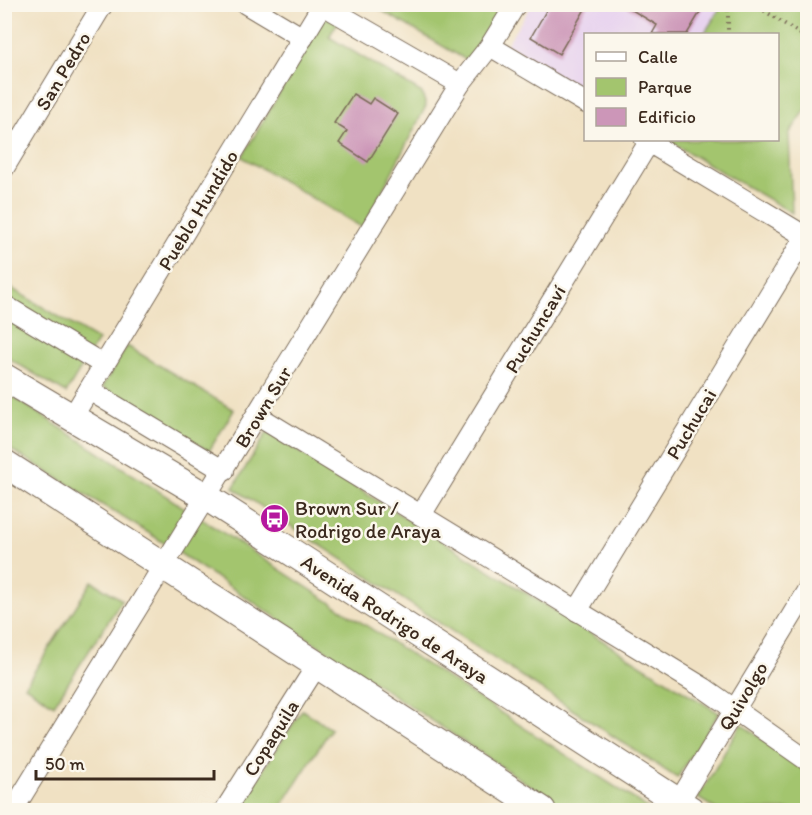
<svg xmlns="http://www.w3.org/2000/svg" width="812" height="815" viewBox="0 0 812 815" font-family="Itim,sans-serif">
  <rect width="100%" height="100%" fill="#fbf7ec"/>
  <filter id="ink" filterUnits="userSpaceOnUse"><feTurbulence type="fractalNoise" baseFrequency=".0167" numOctaves="2"/><feDisplacementMap in="SourceGraphic" scale="12" xChannelSelector="R" yChannelSelector="G"/><feConvolveMatrix kernelMatrix="1 2 1 2 8 2 1 2 1" color-interpolation-filters="sRGB"/></filter>
  <filter id="wash" filterUnits="userSpaceOnUse"><feTurbulence type="fractalNoise" baseFrequency=".008" numOctaves="4" result="noise"/><feDisplacementMap in="SourceGraphic" scale="24" xChannelSelector="R" yChannelSelector="G"/><feGaussianBlur stdDeviation="1.35" result="paint"/><feColorMatrix in="noise" values="0 0 0 0 0 0 0 0 0 0 0 0 0 0 0 0 0 1.4 0 .05"/><feComposite in="paint" operator="in"/></filter>
  <g filter="url(#wash)">
    <rect width="100%" height="100%" fill="#f0e1c3"/>
    <polygon fill="#e7d2ef" points="718,4 722,7 704,34 586,34 585,92 506,45 532,5"/>
    <g fill="#a3c56e" stroke="#6f7846" stroke-width="1.5">
      <polygon points="372,5 502,5 468,61"/>
      <polygon points="718,5 807,5 807,108 789,134 792,213 667,140 778,140 778,34 704,34 721,7"/>
      <polygon points="324,17 339,20 329,37 422,93 426,106 363,228 242,157"/>
      <polygon points="4,284 98,340 66,393 5,356"/>
      <polygon points="127,346 234,410 209,451 102,387"/>
      <polygon points="4,391 651,810 567,810 152,535 5,446"/>
      <polygon points="267,432 719,713 677,778 233,488"/>
      <polygon points="92,581 122,600 54,705 25,686"/>
      <polygon points="302,710 331,729 279,810 237,810"/>
      <polygon points="741,724 807,771 807,810 717,810 698,798"/>
    </g>
    <g id="blocks">
      <g fill="#cc96b8">
        <polygon points="550,4 588,4 559,54 531,37"/>
        <polygon points="622,4 705,4 687,34 652,34 657,25"/>
        <polygon points="353,94 369,104 373,98 398,114 368,162 339,143 347,131 334,123"/>
      </g>
    </g>
  </g>
  <g filter="url(#ink)">
    <use href="#blocks" fill-opacity="0" stroke="#7a6a58" stroke-width="1.5"/>
    <g fill="none" stroke-linecap="round" stroke-linejoin="round">
      <defs>
        <g id="minor">
          <polyline points="246,4 303,38"/>
          <polyline points="323,5 460,84"/>
          <polyline points="490,46 586,103"/>
          <polyline points="645,140 808,238"/>
          <polyline points="4,168 103,4"/>
          <polyline points="4,305 104,365"/>
          <polyline points="89,390 224,471"/>
          <polyline points="73,416 323,4"/>
          <polyline points="258,416 704,688 808,761"/>
          <polyline points="421,515 649,142"/>
          <polyline points="577,611 805,237"/>
          <polyline points="678,803 808,589"/>
          <polyline points="13,810 460,84 490,46 516,4"/>
          <polyline points="225,810 317,665"/>
        </g>
        <g id="secondary">
          <polyline points="4,377 208,498 691,810"/>
          <polyline points="4,463 542,810"/>
        </g>
      </defs>
      <use href="#minor" stroke="#7a6a58" stroke-width="22"/>
      <use href="#secondary" stroke="#7a6a58" stroke-width="29"/>
      <g stroke="#7a6a58" stroke-width="4" stroke-dasharray="1.5 4.5" stroke-linecap="butt">
        <polyline points="728,4 728,34"/>
        <polyline points="754,4 808,39"/>
      </g>
      <use href="#minor" stroke="#fff" stroke-width="20"/>
      <use href="#secondary" stroke="#fff" stroke-width="27"/>
    </g>
  </g>
  <defs>
    <symbol id="bus-disc" viewBox="-11 -11 22 22"><circle r="9.5" fill="#b5179e" stroke="#fbf7ec"/><path d="M-5-6H5V4H4V6H2V4H-2V6H-4V4H-5ZM-3.5-4V0h7V-4ZM-3.5 1.2v1.5H-2V1.2ZM2 1.2v1.5H3.5V1.2Z" fill="#fff"/></symbol>
  </defs>
  <g fill-rule="evenodd">
    <use href="#bus-disc" x="258" y="502" width="33" height="33"/>
  </g>
  <g text-anchor="middle" stroke-width="5" stroke-linejoin="round" paint-order="stroke">
    <g font-size="20" fill="#3b2a1e" stroke="#fbf7ec">
      <text transform="translate(63 71) rotate(-59)" y="7">San Pedro</text>
      <text transform="translate(198 210) rotate(-59)" y="7">Pueblo Hundido</text>
      <text transform="translate(535 329) rotate(-59)" y="7">Puchuncaví</text>
      <text transform="translate(263 407) rotate(-59)" y="7">Brown Sur</text>
      <text transform="translate(691 424) rotate(-59)" y="7">Puchucai</text>
      <text transform="translate(395 619) rotate(33)" y="7">Avenida Rodrigo de Araya</text>
      <text transform="translate(743 696) rotate(-59)" y="7">Quivolgo</text>
      <text transform="translate(271 738) rotate(-58)" y="7">Copaquila</text>
    </g>
    <g font-size="20" fill="#3b2a1e" stroke="#fbf7ec" text-anchor="start">
      <text x="295" y="515">Brown Sur /<tspan x="295" dy="23">Rodrigo de Araya</tspan></text>
    </g>
  </g>
  <rect width="812" height="815" fill="none" stroke="#fbf7ec" stroke-width="24"/>
  <rect x="584" y="33" width="195" height="108" fill="#fbf7ec" stroke="#aea59a" stroke-width="1.5"/>
  <rect x="596" y="52" width="30" height="9" fill="#ffffff" stroke="#aea59a" stroke-width="1.5"/>
  <text x="638" y="63" font-size="18" fill="#3b2a1e">Calle</text>
  <rect x="596" y="78" width="30" height="18" fill="#a3c56e" stroke="#aea59a" stroke-width="1.5"/>
  <text x="638" y="93" font-size="18" fill="#3b2a1e">Parque</text>
  <rect x="596" y="108" width="30" height="18" fill="#cc96b8" stroke="#aea59a" stroke-width="1.5"/>
  <text x="638" y="123" font-size="18" fill="#3b2a1e">Edificio</text>
  <path d="M36 770v9h178v-9" fill="none" stroke="#3b2a1e" stroke-width="3"/>
  <text x="45" y="770" font-size="18" fill="#3b2a1e" stroke="#fbf7ec" stroke-width="4.5" paint-order="stroke">50 m</text>
</svg>
